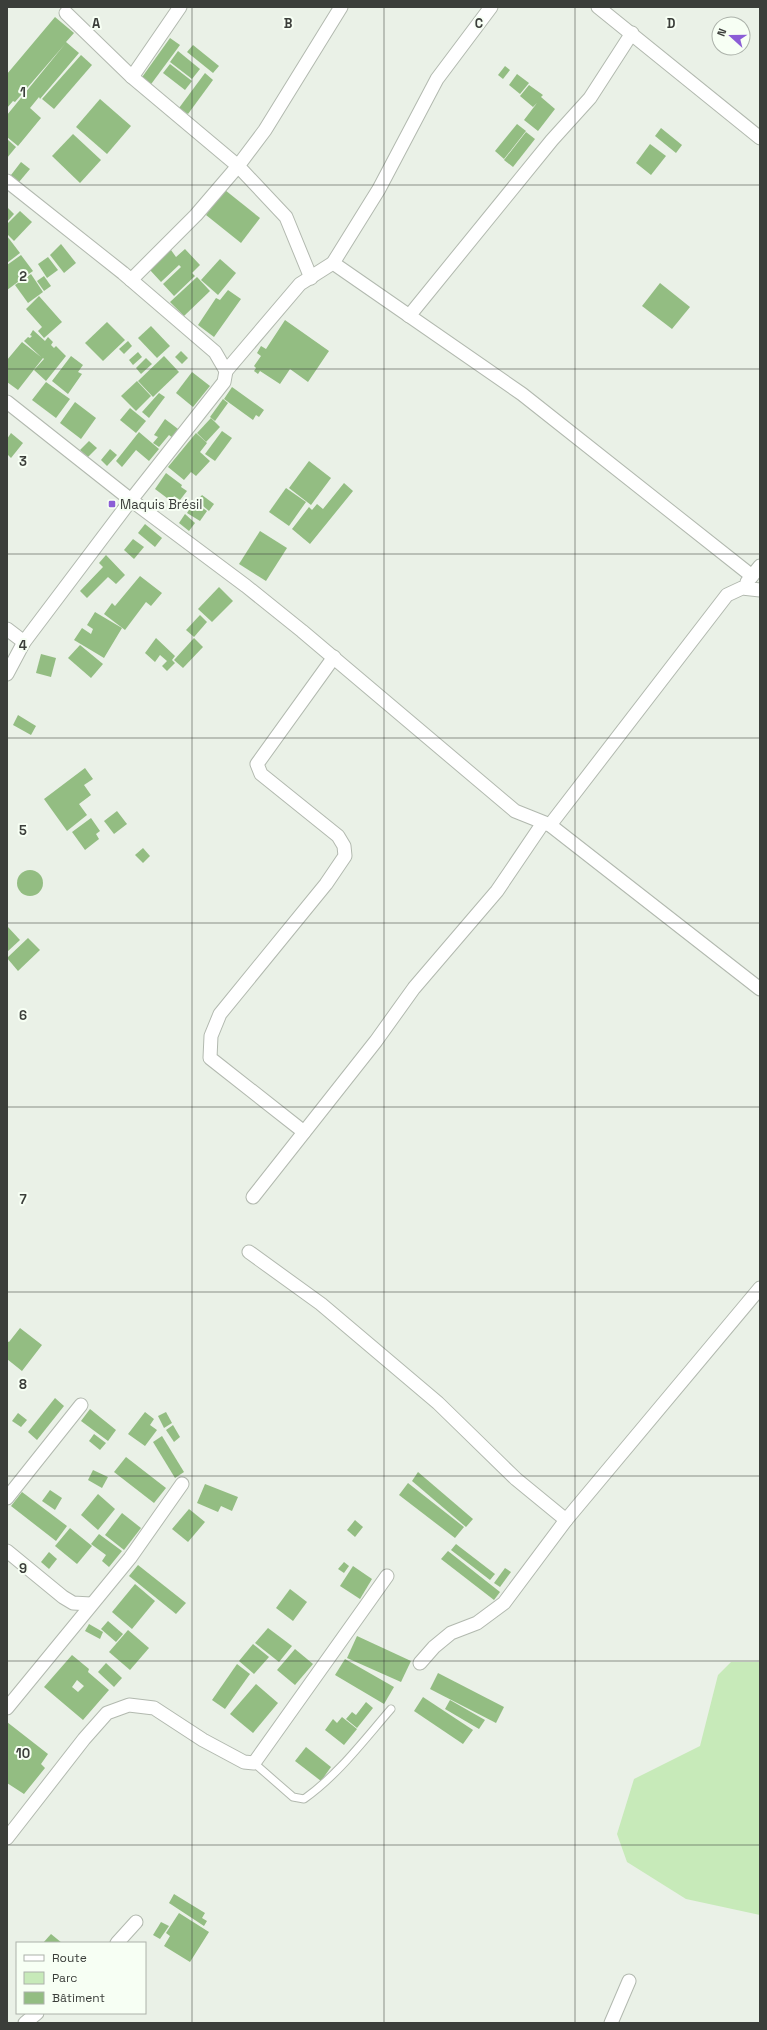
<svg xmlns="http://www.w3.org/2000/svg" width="767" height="2030" viewBox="0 0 767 2030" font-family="'Space Grotesk',sans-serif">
  <rect width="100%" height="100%" fill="#eaf1e7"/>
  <polygon fill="#c7eab9" points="731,1662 760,1662 760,1915 686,1899 627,1862 617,1834 634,1779 700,1746 718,1675"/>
  <g fill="#93bd82" fill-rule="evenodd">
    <polygon points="55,17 74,33 66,42 79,53 40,99 39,97 30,108 41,118 18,146 7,137 7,115 65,44 15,102 13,101 7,108 7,74"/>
    <polygon points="170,38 180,45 149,87 140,80"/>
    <polygon points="193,45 219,66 213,73 187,52"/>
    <polygon points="178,51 200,69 192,79 170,62"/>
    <polygon points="81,55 92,65 54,109 42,99"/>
    <polygon points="170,64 192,81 185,90 163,73"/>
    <polygon points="505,66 510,70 503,79 498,75"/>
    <polygon points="205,73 213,80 188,114 179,108"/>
    <polygon points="517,74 529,83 520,94 509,85"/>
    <polygon points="529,85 543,95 541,97 555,109 538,131 524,120 537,103 533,107 520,96"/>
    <polygon points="100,99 131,126 107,154 76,127"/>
    <polygon points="517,124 526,131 504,159 495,151"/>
    <polygon points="661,128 682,145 676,153 655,136"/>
    <polygon points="526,132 535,139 513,167 504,160"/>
    <polygon points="73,134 101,160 80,183 52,156"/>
    <polygon points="7,139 16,147 7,158"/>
    <polygon points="650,144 666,156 651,175 636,163"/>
    <polygon points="21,162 30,169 19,182 11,175"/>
    <polygon points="225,190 260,218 241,243 206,215"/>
    <polygon points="7,207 14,214 7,222"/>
    <polygon points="20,211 32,222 14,241 7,234 7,224"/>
    <polygon points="7,236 20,253 7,263"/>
    <polygon points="61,244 76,263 64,273 50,255"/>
    <polygon points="185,249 200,265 192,273 195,276 174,296 163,284 181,267 179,265 161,282 150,270 171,250 176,257"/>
    <polygon points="21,255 33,271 7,290 7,265"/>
    <polygon points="48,257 58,270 47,278 38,264"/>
    <polygon points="220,259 236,273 218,295 201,280"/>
    <polygon points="31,274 43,292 28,303 15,285"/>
    <polygon points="44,276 51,286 44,291 37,281"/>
    <polygon points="197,277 210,291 184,316 170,302"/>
    <polygon points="660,283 690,307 672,329 642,306"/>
    <polygon points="228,290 241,299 214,337 198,325 216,298 220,300"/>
    <polygon points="39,296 62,322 44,338 38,331 42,327 26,309"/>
    <polygon points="285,320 329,351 308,382 290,369 280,384 260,371 258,374 254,371 256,368 254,366 261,356 257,353 261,346 266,349"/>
    <polygon points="107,322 125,340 103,361 85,343"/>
    <polygon points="151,326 170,346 157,358 138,338"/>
    <polygon points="33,330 45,341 48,337 53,342 51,345 54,348 56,346 66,356 46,381 34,370 44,359 43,358 18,390 7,382 7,360 22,342 41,357 24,341 28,337 30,338 32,336 30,335"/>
    <polygon points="128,341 132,346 124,354 119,349"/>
    <polygon points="181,351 188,358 182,364 175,357"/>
    <polygon points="138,352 142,357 133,365 129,360"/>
    <polygon points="71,356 83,365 78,372 82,374 68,394 52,381"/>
    <polygon points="164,356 179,372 153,397 138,381"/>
    <polygon points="146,358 152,364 141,374 136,368"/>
    <polygon points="192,372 210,386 193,407 176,393"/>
    <polygon points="137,381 151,396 136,411 121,396"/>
    <polygon points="46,382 70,399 56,418 32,400"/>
    <polygon points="232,387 264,410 259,417 256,415 253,420 224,399"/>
    <polygon points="159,393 165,397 149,418 142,412"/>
    <polygon points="223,399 228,403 215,421 210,417"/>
    <polygon points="75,402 96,418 81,439 60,423"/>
    <polygon points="130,408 146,421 136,433 120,420"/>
    <polygon points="211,418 220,427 206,442 197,433"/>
    <polygon points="165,419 182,432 175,440 169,435 159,447 153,443 158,437 154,435"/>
    <polygon points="222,431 232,438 215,461 205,454"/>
    <polygon points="139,432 159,449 149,461 136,450 122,467 116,461"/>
    <polygon points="11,433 23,443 11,458 7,454 7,439"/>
    <polygon points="196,433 207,443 200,452 210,461 196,476 191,472 184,480 168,467"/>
    <polygon points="89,441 97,448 88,457 80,450"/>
    <polygon points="110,449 117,455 107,466 101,460"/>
    <polygon points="309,461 331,478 311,505 289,488"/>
    <polygon points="166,473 182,485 181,487 187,491 180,500 174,496 171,501 155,489"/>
    <polygon points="344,483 353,491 310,544 292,529 309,507 312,510 317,504 323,509"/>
    <polygon points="286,488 306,502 289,526 269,512"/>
    <polygon points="202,495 214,504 209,511 197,501"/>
    <polygon points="194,502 207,511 200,521 187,513"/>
    <polygon points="185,514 195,523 189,531 179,523"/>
    <polygon points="145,524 162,538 155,547 138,533"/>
    <polygon points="260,531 287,548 266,581 239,564"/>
    <polygon points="133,539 144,547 134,559 124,550"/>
    <polygon points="106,555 125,575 116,584 108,577 87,598 80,591 103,567 99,563"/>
    <polygon points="140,576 162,593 151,606 146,602 125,630 104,614 112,603 115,606"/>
    <polygon points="219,587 233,601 212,622 198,609"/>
    <polygon points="95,612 122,628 104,658 74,640 82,628 91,634 93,629 87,625"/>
    <polygon points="200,615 207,622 194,637 186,630"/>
    <polygon points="156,638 175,656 172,660 175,663 167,671 162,666 167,661 160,655 155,662 145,653"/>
    <polygon points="194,638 203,647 183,668 174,660"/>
    <polygon points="80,645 103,664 91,678 68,658"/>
    <polygon points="41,654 56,658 51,677 36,673"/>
    <polygon points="18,715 36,726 31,735 13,725"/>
    <polygon points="85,768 93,779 84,785 91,795 79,804 87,815 67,831 44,799"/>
    <polygon points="117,811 127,824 114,834 104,821"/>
    <polygon points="91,818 100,831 96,834 99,839 85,850 72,832"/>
    <polygon points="143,848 150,856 143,863 135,855"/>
    <circle cx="30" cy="883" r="13"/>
    <polygon points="7,926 20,940 7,952"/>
    <polygon points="28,938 40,950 18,971 7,958"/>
    <polygon points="20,1328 42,1345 22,1371 7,1359 7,1341 9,1342"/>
    <polygon points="55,1398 64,1406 37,1440 28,1432"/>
    <polygon points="90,1409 116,1430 108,1441 81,1421"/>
    <polygon points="145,1412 154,1419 150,1425 157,1430 145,1446 128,1434"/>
    <polygon points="166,1412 172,1423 164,1428 158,1416"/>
    <polygon points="18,1413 27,1420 21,1427 12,1421"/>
    <polygon points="173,1425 180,1437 174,1442 166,1430"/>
    <polygon points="94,1434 106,1443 100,1450 89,1441"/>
    <polygon points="162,1436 184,1472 175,1478 153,1442"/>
    <polygon points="126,1457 166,1488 154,1503 114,1472"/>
    <polygon points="93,1470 108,1477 102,1488 88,1480"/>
    <polygon points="418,1472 473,1519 466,1527 412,1481"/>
    <polygon points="408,1483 464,1527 455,1538 399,1495"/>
    <polygon points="205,1484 238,1497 232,1511 221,1506 218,1512 197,1503"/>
    <polygon points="50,1490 62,1498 55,1510 42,1501"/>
    <polygon points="22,1492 67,1526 56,1541 11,1506"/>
    <polygon points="98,1494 115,1509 98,1530 81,1515"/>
    <polygon points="189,1509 205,1522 188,1542 172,1529"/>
    <polygon points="122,1513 141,1528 124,1550 105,1535"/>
    <polygon points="355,1520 363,1527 355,1537 347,1530"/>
    <polygon points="70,1528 92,1546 77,1564 55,1546"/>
    <polygon points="99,1534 122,1551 109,1567 102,1561 106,1555 91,1544"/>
    <polygon points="456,1544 495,1574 490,1580 451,1550"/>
    <polygon points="448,1551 500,1592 494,1600 441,1559"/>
    <polygon points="49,1552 57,1559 49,1569 41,1562"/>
    <polygon points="344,1562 349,1566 344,1573 338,1569"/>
    <polygon points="138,1565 186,1603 176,1614 129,1576"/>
    <polygon points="353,1566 372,1579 360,1599 340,1586"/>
    <polygon points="505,1568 511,1572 500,1587 494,1583"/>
    <polygon points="135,1584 155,1601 132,1629 112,1612"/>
    <polygon points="290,1589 307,1602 293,1621 276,1608"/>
    <polygon points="108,1621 123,1634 116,1642 101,1629"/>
    <polygon points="89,1624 103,1632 100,1639 85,1631"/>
    <polygon points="268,1628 292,1646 279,1662 255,1643"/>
    <polygon points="128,1630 149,1648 130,1670 109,1652"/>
    <polygon points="357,1636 411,1661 401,1682 347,1658"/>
    <polygon points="253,1644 269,1657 254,1674 239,1661"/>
    <polygon points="295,1649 313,1664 295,1685 277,1670"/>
    <path d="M72,1655L89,1669L88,1672L109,1690L83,1720L44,1687ZM77,1680L84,1686L78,1692L72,1687Z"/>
    <polygon points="345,1659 394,1687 384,1704 335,1675"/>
    <polygon points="106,1663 122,1678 114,1687 98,1672"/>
    <polygon points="237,1664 250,1674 225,1709 212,1700"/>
    <polygon points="438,1673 504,1707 496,1723 430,1689"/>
    <polygon points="256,1684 278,1703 253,1733 230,1714"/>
    <polygon points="423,1697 473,1730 463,1744 414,1711"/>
    <polygon points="450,1700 485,1720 479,1729 445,1709"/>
    <polygon points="366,1702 373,1708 357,1728 346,1719 352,1712 356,1715"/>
    <polygon points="342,1717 357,1729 344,1745 325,1730 333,1719 337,1723"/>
    <polygon points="7,1722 48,1754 41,1764 45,1768 24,1794 7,1783"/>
    <polygon points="306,1747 331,1767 321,1781 295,1761"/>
    <polygon points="174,1894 205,1913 202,1918 207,1921 204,1926 169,1903"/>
    <polygon points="179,1913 209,1932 190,1962 164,1946 170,1936 166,1933"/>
    <polygon points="161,1922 169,1926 160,1939 153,1935"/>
    <polygon points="51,1934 62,1943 43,1943"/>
  </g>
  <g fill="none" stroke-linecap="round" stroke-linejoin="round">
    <defs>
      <path id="lane" d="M254,1763L293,1797L304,1799C338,1775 364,1740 391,1709"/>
      <g id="street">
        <polyline points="598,7 760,138"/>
        <polyline points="66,13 132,77 238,166 196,215 131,280"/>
        <polyline points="132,77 180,7"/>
        <polyline points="7,181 123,273 215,352 226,371 224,382 131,500 24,642 7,674"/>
        <polyline points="333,263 522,394 752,576"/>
        <polyline points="311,278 286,217 238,166 265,130 341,7"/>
        <polyline points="409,316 552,140 590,98 632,33"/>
        <polyline points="226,371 300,284 333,263 379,189 437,79 491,7"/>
        <polyline points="7,402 131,500 246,586 302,631 515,811 550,825 760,989"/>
        <polyline points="747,582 760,566"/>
        <polyline points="7,629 24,642"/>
        <polyline points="550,825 727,595 742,588 760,590"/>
        <polyline points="304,1132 210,1058 211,1036 220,1014 326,884 345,856 344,846 338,836 261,774 257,764 334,657"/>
        <polyline points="253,1197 376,1041 414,988 497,891 543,823"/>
        <polyline points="249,1252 321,1304 438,1403 516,1479 566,1520 760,1288"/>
        <polyline points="7,1498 81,1405"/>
        <polyline points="7,1551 63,1597 73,1603 91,1604"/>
        <polyline points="420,1663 434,1647 451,1633 477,1623 504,1603 566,1520"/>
        <polyline points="7,1708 130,1558 182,1484"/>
        <polyline points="7,1838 84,1739 107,1713 129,1705 154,1708 203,1740 244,1762 254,1763 387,1576"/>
        <polyline points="117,1943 136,1922"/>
        <polyline points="25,2023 37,2013"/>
        <polyline points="611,2023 629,1981"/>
      </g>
    </defs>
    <use href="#lane" stroke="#b2b9af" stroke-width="9"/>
    <use href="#street" stroke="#b2b9af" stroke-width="15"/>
    <use href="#lane" stroke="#fff" stroke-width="7"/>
    <use href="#street" stroke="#fff" stroke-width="13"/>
  </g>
  <path fill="none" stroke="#3b3e3a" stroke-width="1" stroke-opacity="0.55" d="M192,7V2023M384,7V2023M575,7V2023M7,185H760M7,369H760M7,554H760M7,738H760M7,923H760M7,1107H760M7,1292H760M7,1476H760M7,1661H760M7,1845H760"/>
  <rect fill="#8b5dd6" stroke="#f7fff4" stroke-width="1.5" x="108" y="500" width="8" height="8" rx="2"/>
  <g text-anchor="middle" stroke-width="4" stroke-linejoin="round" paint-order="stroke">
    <g font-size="13" fill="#3b3e3a" stroke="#f7fff4" text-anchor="start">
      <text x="120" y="509">Maquis Brésil</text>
    </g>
  </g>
  <g font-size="13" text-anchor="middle" font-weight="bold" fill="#3b3e3a" stroke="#f7fff4" stroke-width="4" stroke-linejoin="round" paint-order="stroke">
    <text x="96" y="28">A</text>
    <text x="288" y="28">B</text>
    <text x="479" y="28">C</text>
    <text x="671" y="28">D</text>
    <text x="23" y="97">1</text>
    <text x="23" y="281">2</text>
    <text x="23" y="466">3</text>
    <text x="23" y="650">4</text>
    <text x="23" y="835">5</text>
    <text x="23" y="1020">6</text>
    <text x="23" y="1204">7</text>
    <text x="23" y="1389">8</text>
    <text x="23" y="1573">9</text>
    <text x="23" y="1758">10</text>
  </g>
  <rect width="767" height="2030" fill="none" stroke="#3b3e3a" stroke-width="16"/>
  <rect x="16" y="1942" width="130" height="72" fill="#f7fff4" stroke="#acb2aa"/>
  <rect x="24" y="1955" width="20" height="6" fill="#ffffff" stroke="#acb2aa"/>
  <text x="52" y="1962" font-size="12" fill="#3b3e3a">Route</text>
  <rect x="24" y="1972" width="20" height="12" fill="#c7eab9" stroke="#acb2aa"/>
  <text x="52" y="1982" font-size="12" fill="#3b3e3a">Parc</text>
  <rect x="24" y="1992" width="20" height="12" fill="#93bd82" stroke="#acb2aa"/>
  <text x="52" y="2002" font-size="12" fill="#3b3e3a">Bâtiment</text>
  <g transform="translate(731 36) rotate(291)"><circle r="19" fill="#f7fff4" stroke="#acb2aa"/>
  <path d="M0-3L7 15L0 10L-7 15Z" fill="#8b5dd6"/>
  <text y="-6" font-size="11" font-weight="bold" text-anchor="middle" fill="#3b3e3a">N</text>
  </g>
</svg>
